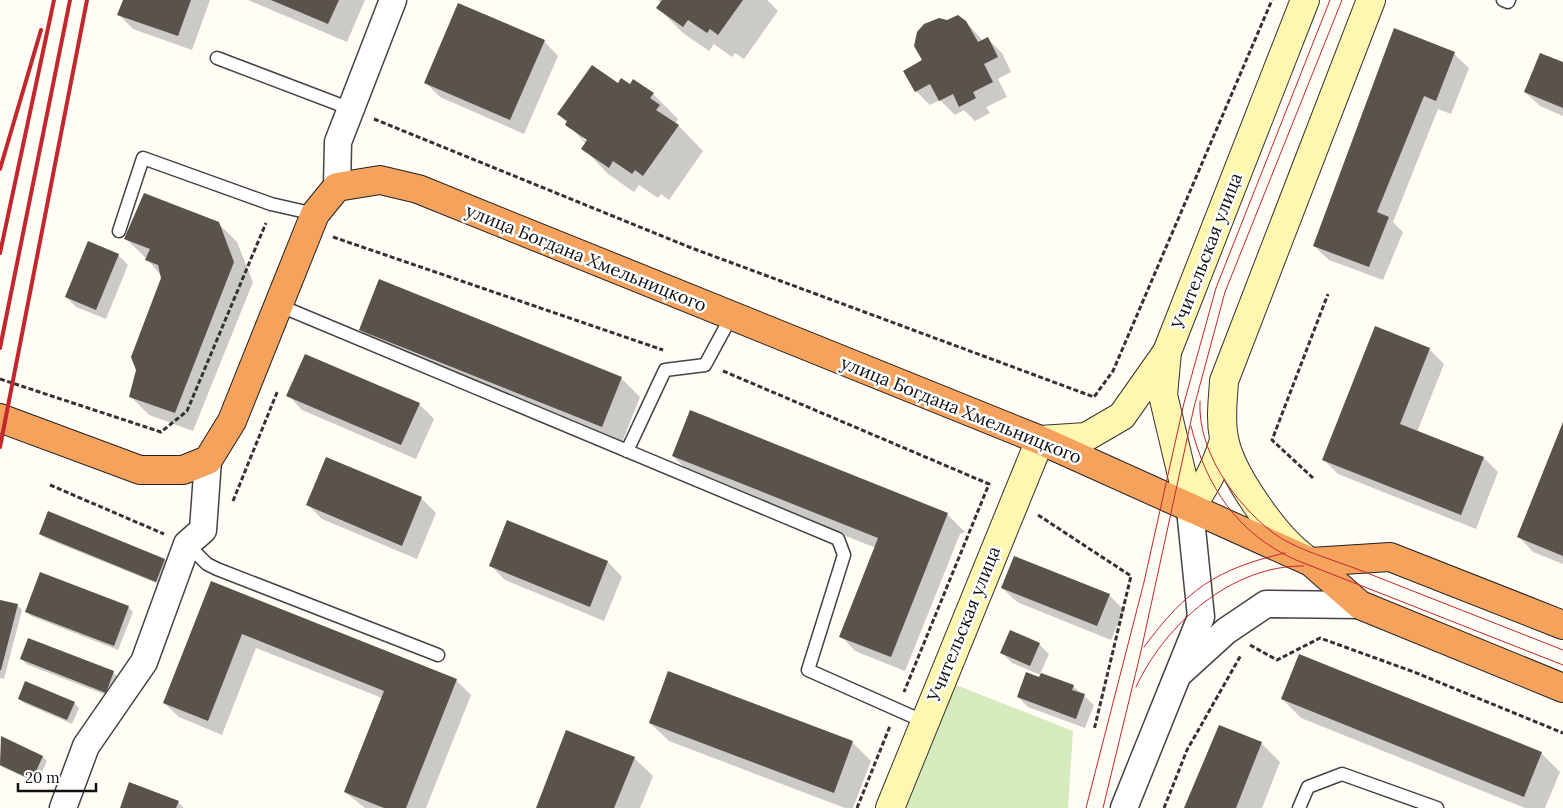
<svg xmlns="http://www.w3.org/2000/svg" width="1563" height="808" viewBox="0 0 1563 808" font-family="Lora,serif">
  <rect width="100%" height="100%" fill="#fffdf5"/>
  <polygon fill="#d5ebbd" points="956,685 1073,731 1068,808 906,808"/>
  <g fill="#0003" fill-rule="evenodd">
    <polygon points="124,0 210,0 192,50 133,29 119,15"/>
    <polygon points="248,0 365,0 347,42"/>
    <polygon points="658,0 767,0 778,11 744,59 735,53 732,57 714,44 709,51 683,33 658,8 661,3"/>
    <polygon points="966,22 983,41 987,38 1002,53 1011,72 998,79 1007,97 986,107 990,113 975,121 964,110 955,115 940,100 930,105 916,91 923,60"/>
    <polygon points="1395,29 1454,54 1469,68 1451,114 1438,109 1393,222 1403,232 1383,280 1329,260 1314,246"/>
    <polygon points="544,41 558,56 524,134 440,97 425,82"/>
    <polygon points="1563,64 1563,116 1540,106 1525,92"/>
    <path d="M618,85L630,86L653,94L678,119L676,123L703,151L669,200L661,194L658,198L639,185L634,192L608,174L583,148L586,144L559,114ZM583,136L593,143L591,145L583,139Z"/>
    <polygon points="218,223 237,242 253,282 193,431 149,415 130,396 163,278 147,259 126,239"/>
    <polygon points="118,255 128,265 106,319 76,307 66,297"/>
    <polygon points="360,329 621,378 640,397 621,445 379,348"/>
    <polygon points="1429,349 1444,364 1417,432 1484,458 1498,472 1476,529 1338,474 1324,460"/>
    <polygon points="288,395 419,404 434,419 416,459 302,410"/>
    <polygon points="1563,425 1563,564 1533,552 1519,537"/>
    <polygon points="673,456 947,514 965,532 960,534 905,671 855,651 841,636 876,548 692,475"/>
    <polygon points="421,498 436,513 417,559 322,519 308,505"/>
    <polygon points="508,522 608,562 622,577 604,621 505,580 490,565"/>
    <polygon points="40,534 165,560 169,564 161,585 45,538"/>
    <polygon points="212,583 456,680 471,695 426,808 365,808 345,792 382,698 256,648 222,735 179,717 164,703"/>
    <polygon points="1002,588 1109,595 1124,610 1111,640 1017,602"/>
    <polygon points="0,601 17,605 22,610 4,679 0,678"/>
    <polygon points="128,607 133,612 118,650 31,616 26,611"/>
    <polygon points="1039,644 1049,654 1040,674 1073,686 1094,705 1085,728 1028,707 1018,697 1040,679 1041,675 1012,663 1002,653"/>
    <polygon points="22,659 113,672 118,677 111,697 26,664"/>
    <polygon points="19,699 74,703 79,708 72,724 24,703"/>
    <polygon points="1282,699 1541,753 1560,772 1545,808 1525,808 1301,718"/>
    <polygon points="650,723 852,742 871,761 853,808 845,808 669,741"/>
    <polygon points="2,738 43,757 47,761 37,783 0,766"/>
    <polygon points="1261,743 1280,762 1262,808 1185,808"/>
    <polygon points="634,758 653,776 640,808 537,808"/>
    <polygon points="178,802 184,808 121,808"/>
  </g>
  <g fill="#5a524d">
    <polygon points="123,0 191,0 178,36 117,15"/>
    <polygon points="271,0 339,0 328,24"/>
    <polygon points="662,0 743,0 718,35 710,29 707,33 688,20 683,27 656,8"/>
    <polygon points="458,3 545,40 510,120 424,83"/>
    <polygon points="958,15 966,21 978,42 988,37 998,57 984,64 993,82 973,92 976,98 959,107 953,94 939,101 930,84 915,92 903,71 922,60 914,46 917,32 924,24 939,18 947,20"/>
    <polygon points="1394,28 1455,52 1436,101 1424,96 1377,212 1389,217 1369,267 1313,246"/>
    <polygon points="1540,53 1563,62 1563,108 1524,92"/>
    <polygon points="592,65 618,83 621,78 630,84 633,79 654,93 650,98 660,105 656,110 679,125 643,176 635,170 632,174 613,161 609,168 581,149 587,140 565,125 567,121 557,114"/>
    <polygon points="144,193 219,222 234,262 175,413 129,397 136,370 131,357 161,278 158,265 145,260 150,249 124,239"/>
    <polygon points="88,241 119,254 96,310 65,297"/>
    <polygon points="379,279 622,377 602,427 359,330"/>
    <polygon points="1375,326 1430,348 1400,424 1484,457 1461,515 1322,460"/>
    <polygon points="305,354 420,403 401,445 286,396"/>
    <polygon points="690,410 948,513 891,657 839,637 878,538 672,456"/>
    <polygon points="1563,422 1563,556 1517,537"/>
    <polygon points="326,457 422,497 402,546 306,505"/>
    <polygon points="48,511 165,559 156,582 39,534"/>
    <polygon points="507,520 608,561 590,607 489,566"/>
    <polygon points="1014,556 1110,594 1097,626 1001,588"/>
    <polygon points="40,572 129,606 114,646 25,612"/>
    <polygon points="211,581 457,679 406,808 384,808 344,792 384,691 242,634 208,721 163,703"/>
    <polygon points="0,600 18,604 1,670 0,670"/>
    <polygon points="1010,630 1040,643 1030,666 1000,653"/>
    <polygon points="28,638 114,671 106,693 20,659"/>
    <polygon points="1299,654 1542,752 1524,797 1281,699"/>
    <polygon points="668,671 853,741 834,793 649,723"/>
    <polygon points="1026,672 1039,677 1041,673 1074,685 1072,690 1085,694 1076,719 1017,697"/>
    <polygon points="25,681 75,702 67,720 18,699"/>
    <polygon points="1219,725 1262,742 1236,808 1184,808"/>
    <polygon points="566,730 635,757 614,808 536,808"/>
    <polygon points="1,736 43,756 32,780 0,765"/>
    <polygon points="129,782 179,801 176,808 120,808"/>
  </g>
  <g fill="none" stroke-linecap="round" stroke-linejoin="round">
    <defs>
      <g id="lane">
        <polyline points="1503,0 1508,2 1509,0"/>
        <polyline points="217,58 351,109"/>
        <polyline points="119,231 143,158 271,204 315,214"/>
        <polyline points="278,305 838,539 844,555 808,670 925,722"/>
        <polyline points="627,451 665,370 705,365 731,317"/>
        <polyline points="187,544 207,564 217,569 438,655"/>
        <polyline points="1299,808 1308,787 1342,774 1437,808"/>
      </g>
      <g id="street">
        <polyline points="337,187 338,142 393,0"/>
        <polyline points="1182,671 1226,631 1266,604 1360,605"/>
        <polyline points="63,808 86,746 144,662 187,544 203,530 208,460"/>
        <polyline points="1124,808 1201,617 1190,509"/>
      </g>
      <g id="secondary">
        <polyline points="1190,509 1163,395 1167,352 1305,0"/>
        <path d="M1190,509C1206,484 1216,468 1224,440"/>
        <path d="M1303,557C1275,536 1230,473 1224,438C1220,419 1223,400 1224,381L1371,0"/>
        <polyline points="890,808 1040,440 1086,437 1122,416 1167,352"/>
      </g>
      <g id="highway">
        <polyline points="0,418 140,470 183,470 208,460 232,421 315,214 337,187 380,180 418,189 1040,440 1311,562 1360,605 1563,688"/>
        <polyline points="1311,562 1390,557 1563,625"/>
      </g>
    </defs>
    <use href="#lane" stroke="#444" stroke-width="15"/>
    <use href="#street" stroke="#444" stroke-width="29"/>
    <use href="#secondary" stroke="#333" stroke-width="30"/>
    <use href="#highway" stroke="#222" stroke-width="30"/>
    <g stroke="#333" stroke-width="3" stroke-dasharray="5 2.5" stroke-linecap="butt">
      <polyline points="374,119 689,247 1094,397 1113,371 1272,0"/>
      <polyline points="333,237 663,350"/>
      <polyline points="723,371 989,484 904,692"/>
      <polyline points="0,379 161,432 187,411 266,223"/>
      <polyline points="1313,478 1272,440 1328,294"/>
      <polyline points="50,485 164,534"/>
      <polyline points="233,501 278,390"/>
      <polyline points="1038,515 1131,576 1094,730"/>
      <polyline points="1250,645 1277,660 1320,638 1414,672 1563,733"/>
      <polyline points="857,808 890,726"/>
      <polyline points="1164,808 1187,750 1241,655"/>
    </g>
    <use href="#lane" stroke="#fff" stroke-width="12"/>
    <use href="#street" stroke="#fff" stroke-width="26"/>
    <use href="#secondary" stroke="#fff6b0" stroke-width="28"/>
    <use href="#highway" stroke="#f5a25d" stroke-width="28"/>
    <g stroke="#c4262e" stroke-width="1">
      <path d="M1200,401C1197,451 1235,503 1272,532C1295,550 1335,560 1362,571C1429,597 1496,624 1563,650"/>
      <path d="M1191,426C1206,487 1238,534 1296,560L1563,665"/>
      <path d="M1144,647C1186,590 1216,569 1285,553"/>
      <path d="M1136,687C1165,624 1232,565 1304,566"/>
      <polyline points="1086,808 1144,582 1184,403 1216,288 1330,0"/>
      <polyline points="1103,808 1141,651 1194,407 1225,292 1342,0"/>
    </g>
    <g stroke="#c4262e" stroke-width="4">
      <polyline points="0,169 41,30"/>
      <polyline points="0,253 54,0"/>
      <polyline points="0,348 70,0"/>
      <polyline points="0,447 87,0"/>
    </g>
  </g>
  <g text-anchor="middle" stroke-width="5" stroke-linejoin="round" paint-order="stroke">
    <g font-size="18" fill="#111" stroke="#fff">
      <text transform="translate(1207 251) rotate(-69)" y="6">Учительская улица</text>
      <text transform="translate(586 258) rotate(22)" y="6">улица Богдана Хмельницкого</text>
      <text transform="translate(961 410) rotate(22)" y="6">улица Богдана Хмельницкого</text>
      <text transform="translate(964 624) rotate(-68)" y="6">Учительская улица</text>
    </g>
  </g>
  <path d="M18 783v8h78v-8" fill="none" stroke="#111111" stroke-width="2.5"/>
  <text x="25" y="783" font-size="15" fill="#111111" stroke="#ffffff" stroke-width="4" paint-order="stroke">20 m</text>
</svg>
